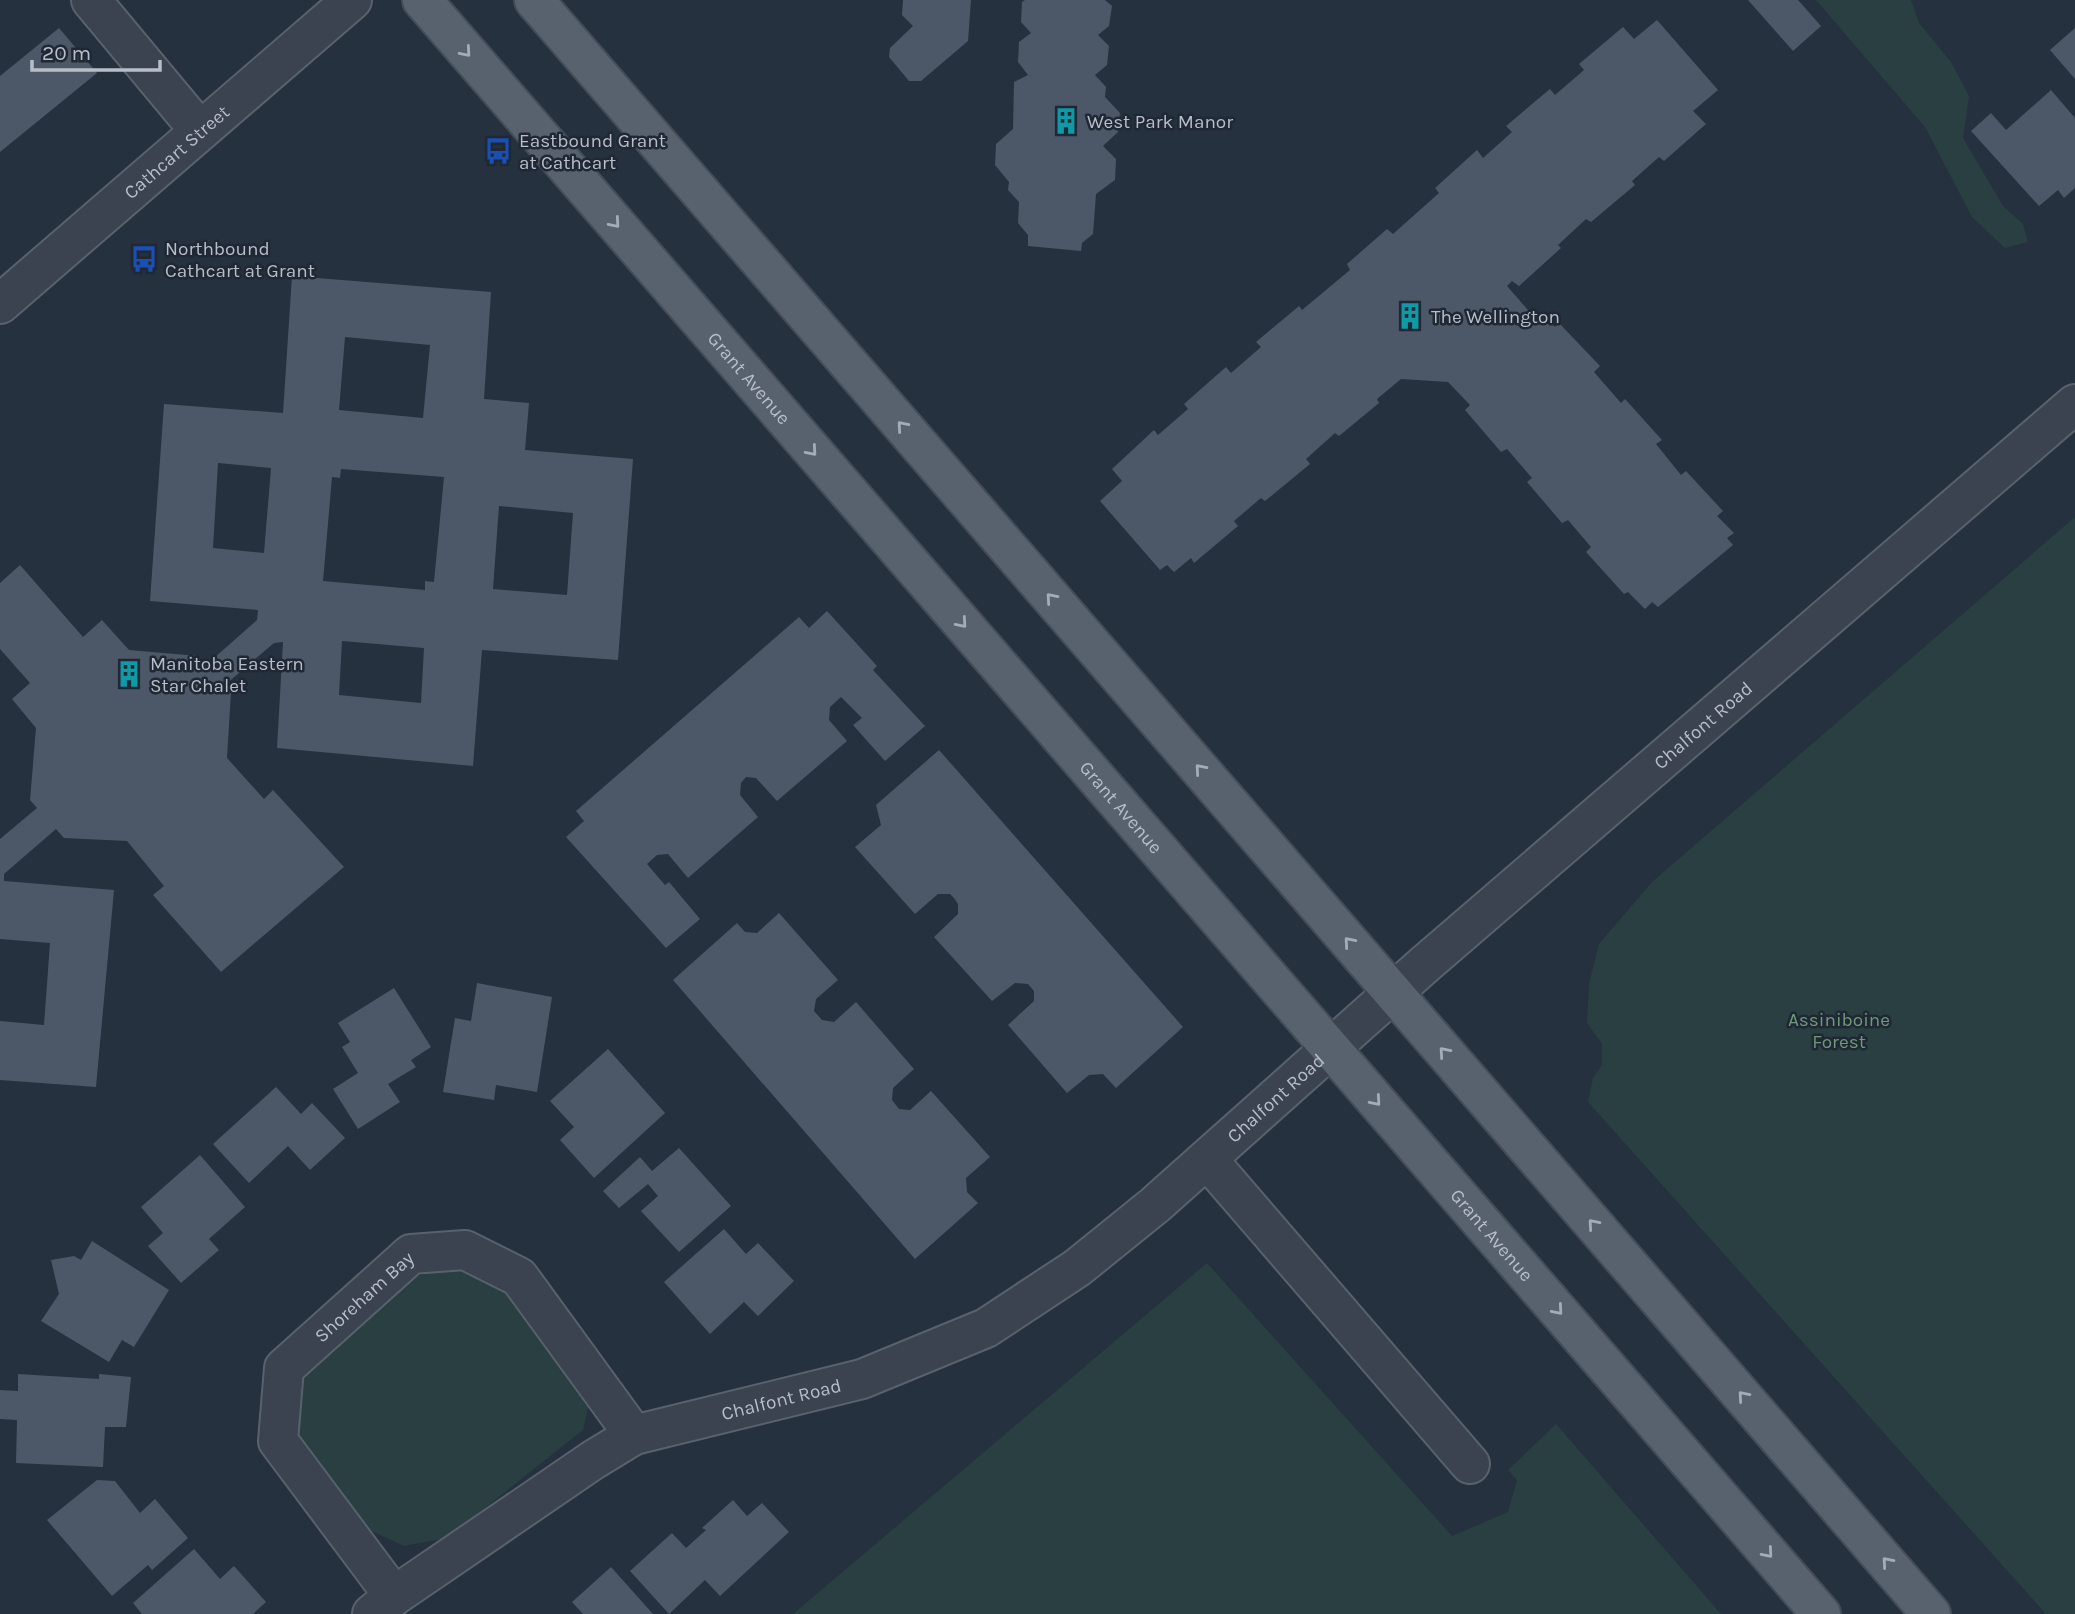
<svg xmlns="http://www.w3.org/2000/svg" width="2075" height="1614" viewBox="0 0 2075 1614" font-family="Karla,sans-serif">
  <rect width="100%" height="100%" fill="#26313f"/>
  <g fill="#293f41">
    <polygon points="1816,0 1911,0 1919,23 1951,62 1969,96 1963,138 2003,206 2023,224 2028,242 2005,248 1972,217 1925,127"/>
    <polygon points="2075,517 2075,1614 2046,1614 1588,1102 1593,1078 1602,1065 1602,1044 1587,1023 1589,984 1599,944 1652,882"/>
    <polygon points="1207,1263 1452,1536 1508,1512 1517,1480 1508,1470 1556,1424 1721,1614 793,1614"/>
    <polygon points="451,1267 487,1278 533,1317 591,1394 583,1430 447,1538 404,1546 350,1521 296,1446 295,1375 414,1277"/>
  </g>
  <g fill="#4c5867" fill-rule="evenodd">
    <polygon points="903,0 971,0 968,41 921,81 909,81 889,57 890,48 913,26 902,15"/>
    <polygon points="1025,0 1105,0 1112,6 1109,26 1098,35 1109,46 1107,65 1095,75 1106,87 1105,97 1120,113 1118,132 1103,146 1116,159 1115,180 1096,194 1093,234 1082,243 1081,251 1028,246 1028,235 1018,223 1019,202 1008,190 1009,182 995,165 996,144 1013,129 1014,82 1028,75 1018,62 1019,42 1031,33 1021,22 1022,2"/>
    <polygon points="1748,0 1798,0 1821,26 1793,51"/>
    <polygon points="1657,20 1718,90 1693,111 1706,124 1664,161 1659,157 1632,181 1635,185 1591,222 1586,219 1558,245 1561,248 1519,286 1512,281 1507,286 1535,318 1542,313 1555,327 1559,323 1600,366 1594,372 1621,403 1625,399 1662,440 1656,444 1681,475 1686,471 1723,511 1717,516 1734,533 1727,538 1733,545 1658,607 1652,602 1645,609 1628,592 1624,594 1586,552 1591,547 1568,520 1562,523 1527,482 1532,478 1507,449 1501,452 1465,410 1470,405 1448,382 1401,379 1377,399 1379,403 1339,436 1335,433 1306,459 1310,464 1265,501 1261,498 1234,521 1238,526 1194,563 1191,558 1174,572 1167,565 1160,570 1100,501 1122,481 1112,469 1154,430 1158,435 1188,409 1184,404 1226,367 1231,373 1261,347 1256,342 1299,306 1302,310 1350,270 1347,264 1387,229 1393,234 1439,193 1435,188 1477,150 1483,158 1512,132 1506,126 1550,89 1555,95 1584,70 1579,64 1623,27 1634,39"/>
    <polygon points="59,28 97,73 0,152 0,76"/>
    <polygon points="2075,28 2075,79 2050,50"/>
    <polygon points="2051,90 2075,118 2075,188 2064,198 2058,190 2039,206 1971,131 1991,113 2006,130"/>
    <path d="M292,276L491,292L484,399L529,403L525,450L633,459L618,660L482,650L473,766L277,748L283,642L274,643L226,684L231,692L227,758L264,799L273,790L344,867L221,972L153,895L164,886L127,841L64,838L56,829L4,874V881L114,890L96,1087L0,1080V1021L44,1025L50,943L0,939V839L37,808L30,800L36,728L12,699L30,683L0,649V583L20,565L83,637L102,620L129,650L198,656L206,665L257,620L258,610L150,601L164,404L283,413ZM345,337L430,345L423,418L339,410ZM218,463L271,468L264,553L213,548ZM341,469L444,477L434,582L425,581V590L323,581L332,477L340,478ZM499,506L573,513L567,595L493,589ZM342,641L424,648L421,703L339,695Z"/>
    <polygon points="827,611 877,666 873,670 925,726 885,761 853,725 862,718 841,697 830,707 829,720 847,741 777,801 756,778 746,777 741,783 740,795 758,817 688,878 668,854 657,855 647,864 665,885 669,882 700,919 666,948 566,837 584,821 576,811 799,617 809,628"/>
    <polygon points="939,750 1183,1027 1116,1088 1103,1074 1089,1075 1067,1093 1008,1025 1034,1001 1034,991 1028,984 1015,983 992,1001 934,937 958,914 958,904 954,898 950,894 938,894 915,914 855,847 881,825 876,805"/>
    <polygon points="779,913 838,980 816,999 814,1011 822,1020 834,1022 856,1002 914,1069 893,1088 892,1100 899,1109 910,1110 931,1091 990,1157 966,1178 967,1192 978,1203 915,1259 673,980 737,923 745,932 757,933"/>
    <polygon points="477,983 552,997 537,1092 496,1085 494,1100 443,1092 455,1018 471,1021"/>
    <polygon points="394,988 431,1047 411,1060 416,1067 388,1084 400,1102 358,1129 333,1089 358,1073 342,1047 350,1042 338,1023"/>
    <polygon points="608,1049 665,1113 594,1178 560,1140 574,1127 550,1101"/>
    <polygon points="276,1087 301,1114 312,1103 345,1138 310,1170 288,1146 249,1183 213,1144"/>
    <polygon points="679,1148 731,1206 679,1252 641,1211 658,1196 648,1184 619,1208 603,1191 640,1157 652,1171"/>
    <polygon points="200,1155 245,1207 209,1239 219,1250 181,1283 148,1246 163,1233 141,1207"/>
    <polygon points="724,1229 746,1254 758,1243 794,1281 758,1316 744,1302 710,1334 664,1282"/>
    <polygon points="92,1241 169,1290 134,1347 122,1340 109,1362 41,1321 59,1294 51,1260 74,1256 81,1260"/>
    <polygon points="18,1374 99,1379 99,1374 131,1377 126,1427 105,1427 103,1467 16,1463 17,1420 0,1419 0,1390 18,1391"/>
    <polygon points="97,1480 115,1481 140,1513 155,1499 188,1538 152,1570 148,1565 112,1596 47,1520"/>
    <polygon points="733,1500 747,1516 762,1503 789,1532 720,1596 705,1580 669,1614 630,1571 672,1533 686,1548 706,1530 702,1528"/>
    <polygon points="194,1549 220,1579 234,1566 266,1602 253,1614 142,1614 133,1603"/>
    <polygon points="611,1567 653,1614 583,1614 572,1602"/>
  </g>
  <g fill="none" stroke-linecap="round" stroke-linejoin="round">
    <defs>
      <g id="minor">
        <polyline points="91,0 200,131"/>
        <path id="s1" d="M0,304L352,0"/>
        <polyline points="1207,1159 1470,1464"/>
        <path id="s2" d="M394,1596L278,1441L284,1368L411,1254L465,1250L519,1277L634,1435"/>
        <path id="s3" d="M372,1614L394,1596L593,1460L634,1435L862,1379L986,1328L1077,1268L1155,1205L1424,965L2075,404"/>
      </g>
      <g id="major">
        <path id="s4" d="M422,0L1821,1614"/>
        <polyline points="534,0 1931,1614"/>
      </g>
    </defs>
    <use href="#minor" stroke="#58616c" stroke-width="42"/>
    <use href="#major" stroke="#444c58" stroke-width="42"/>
    <use href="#minor" stroke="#3a434f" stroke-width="38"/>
    <use href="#major" stroke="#58626e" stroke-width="38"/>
  </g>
  <defs><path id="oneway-chevron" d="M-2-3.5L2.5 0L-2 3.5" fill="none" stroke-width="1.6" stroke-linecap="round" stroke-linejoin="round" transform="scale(1.75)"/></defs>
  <g stroke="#a4acb7">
    <use href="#oneway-chevron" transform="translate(466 52) rotate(49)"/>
    <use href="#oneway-chevron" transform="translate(615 223) rotate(49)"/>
    <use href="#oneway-chevron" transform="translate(902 426) rotate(-131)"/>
    <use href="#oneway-chevron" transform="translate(812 451) rotate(49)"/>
    <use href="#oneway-chevron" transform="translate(1051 598) rotate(-131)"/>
    <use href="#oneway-chevron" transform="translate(962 623) rotate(49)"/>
    <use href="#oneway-chevron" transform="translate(1200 769) rotate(-131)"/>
    <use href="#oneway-chevron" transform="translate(1349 942) rotate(-131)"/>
    <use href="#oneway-chevron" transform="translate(1444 1052) rotate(-131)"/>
    <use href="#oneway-chevron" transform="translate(1376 1101) rotate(49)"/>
    <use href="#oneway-chevron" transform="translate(1593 1224) rotate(-131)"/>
    <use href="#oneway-chevron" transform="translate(1558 1310) rotate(49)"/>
    <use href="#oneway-chevron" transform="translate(1743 1396) rotate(-131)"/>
    <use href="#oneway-chevron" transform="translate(1768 1553) rotate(49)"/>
    <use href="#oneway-chevron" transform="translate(1887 1562) rotate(-131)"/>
  </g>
  <defs>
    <symbol id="building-bare" viewBox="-9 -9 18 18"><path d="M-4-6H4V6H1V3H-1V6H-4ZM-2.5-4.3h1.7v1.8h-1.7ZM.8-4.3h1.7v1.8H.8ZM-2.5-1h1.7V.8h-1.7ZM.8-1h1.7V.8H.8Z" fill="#0f9aa8" stroke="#1f2834" stroke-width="2.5" paint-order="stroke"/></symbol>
    <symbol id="bus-bare" viewBox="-9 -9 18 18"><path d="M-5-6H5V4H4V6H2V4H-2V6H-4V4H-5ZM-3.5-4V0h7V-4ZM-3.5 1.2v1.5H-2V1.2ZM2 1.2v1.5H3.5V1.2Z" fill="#1a4fb4" stroke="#1f2834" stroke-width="2.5" paint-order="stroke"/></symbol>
  </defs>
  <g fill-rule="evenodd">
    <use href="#building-bare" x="1047" y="102" width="38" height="38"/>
    <use href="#bus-bare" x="479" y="132" width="38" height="38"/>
    <use href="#bus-bare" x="125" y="240" width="38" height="38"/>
    <use href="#building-bare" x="1391" y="297" width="38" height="38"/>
    <use href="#building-bare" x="110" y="655" width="38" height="38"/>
  </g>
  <g text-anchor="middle" stroke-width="5" stroke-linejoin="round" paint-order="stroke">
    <g font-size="19" fill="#b7bec9" stroke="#1f2834" text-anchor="start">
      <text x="1087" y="128">West Park Manor</text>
      <text x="519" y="147">Eastbound Grant<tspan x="519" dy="22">at Cathcart</tspan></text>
      <text x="165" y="255">Northbound<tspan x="165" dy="22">Cathcart at Grant</tspan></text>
      <text x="1431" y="323">The Wellington</text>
      <text x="150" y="670">Manitoba Eastern<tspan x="150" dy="22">Star Chalet</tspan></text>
    </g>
    <g font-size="19" fill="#b7bec9" stroke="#1f2834">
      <text dy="7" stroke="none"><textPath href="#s1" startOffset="233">Cathcart Street</textPath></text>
      <text dy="7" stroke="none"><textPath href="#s4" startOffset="500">Grant Avenue</textPath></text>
      <text dy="7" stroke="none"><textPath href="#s3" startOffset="1624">Chalfont Road</textPath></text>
      <text dy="7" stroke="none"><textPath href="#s4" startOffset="1068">Grant Avenue</textPath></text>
      <text dy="7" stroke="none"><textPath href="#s3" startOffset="1057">Chalfont Road</textPath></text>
      <text dy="7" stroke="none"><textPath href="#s4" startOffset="1634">Grant Avenue</textPath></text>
      <text dy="7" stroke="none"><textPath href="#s2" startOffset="374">Shoreham Bay</textPath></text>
      <text dy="7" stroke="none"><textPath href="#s3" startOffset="469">Chalfont Road</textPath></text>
    </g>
    <g font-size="19" fill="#6f9978" stroke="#1f2834">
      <text x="1839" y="1026">Assiniboine<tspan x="1839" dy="22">Forest</tspan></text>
    </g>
  </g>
  <path d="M32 60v10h128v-10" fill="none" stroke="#b7bec9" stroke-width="3.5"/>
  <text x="42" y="60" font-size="21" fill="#b7bec9" stroke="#1f2834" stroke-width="5" paint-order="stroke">20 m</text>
</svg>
